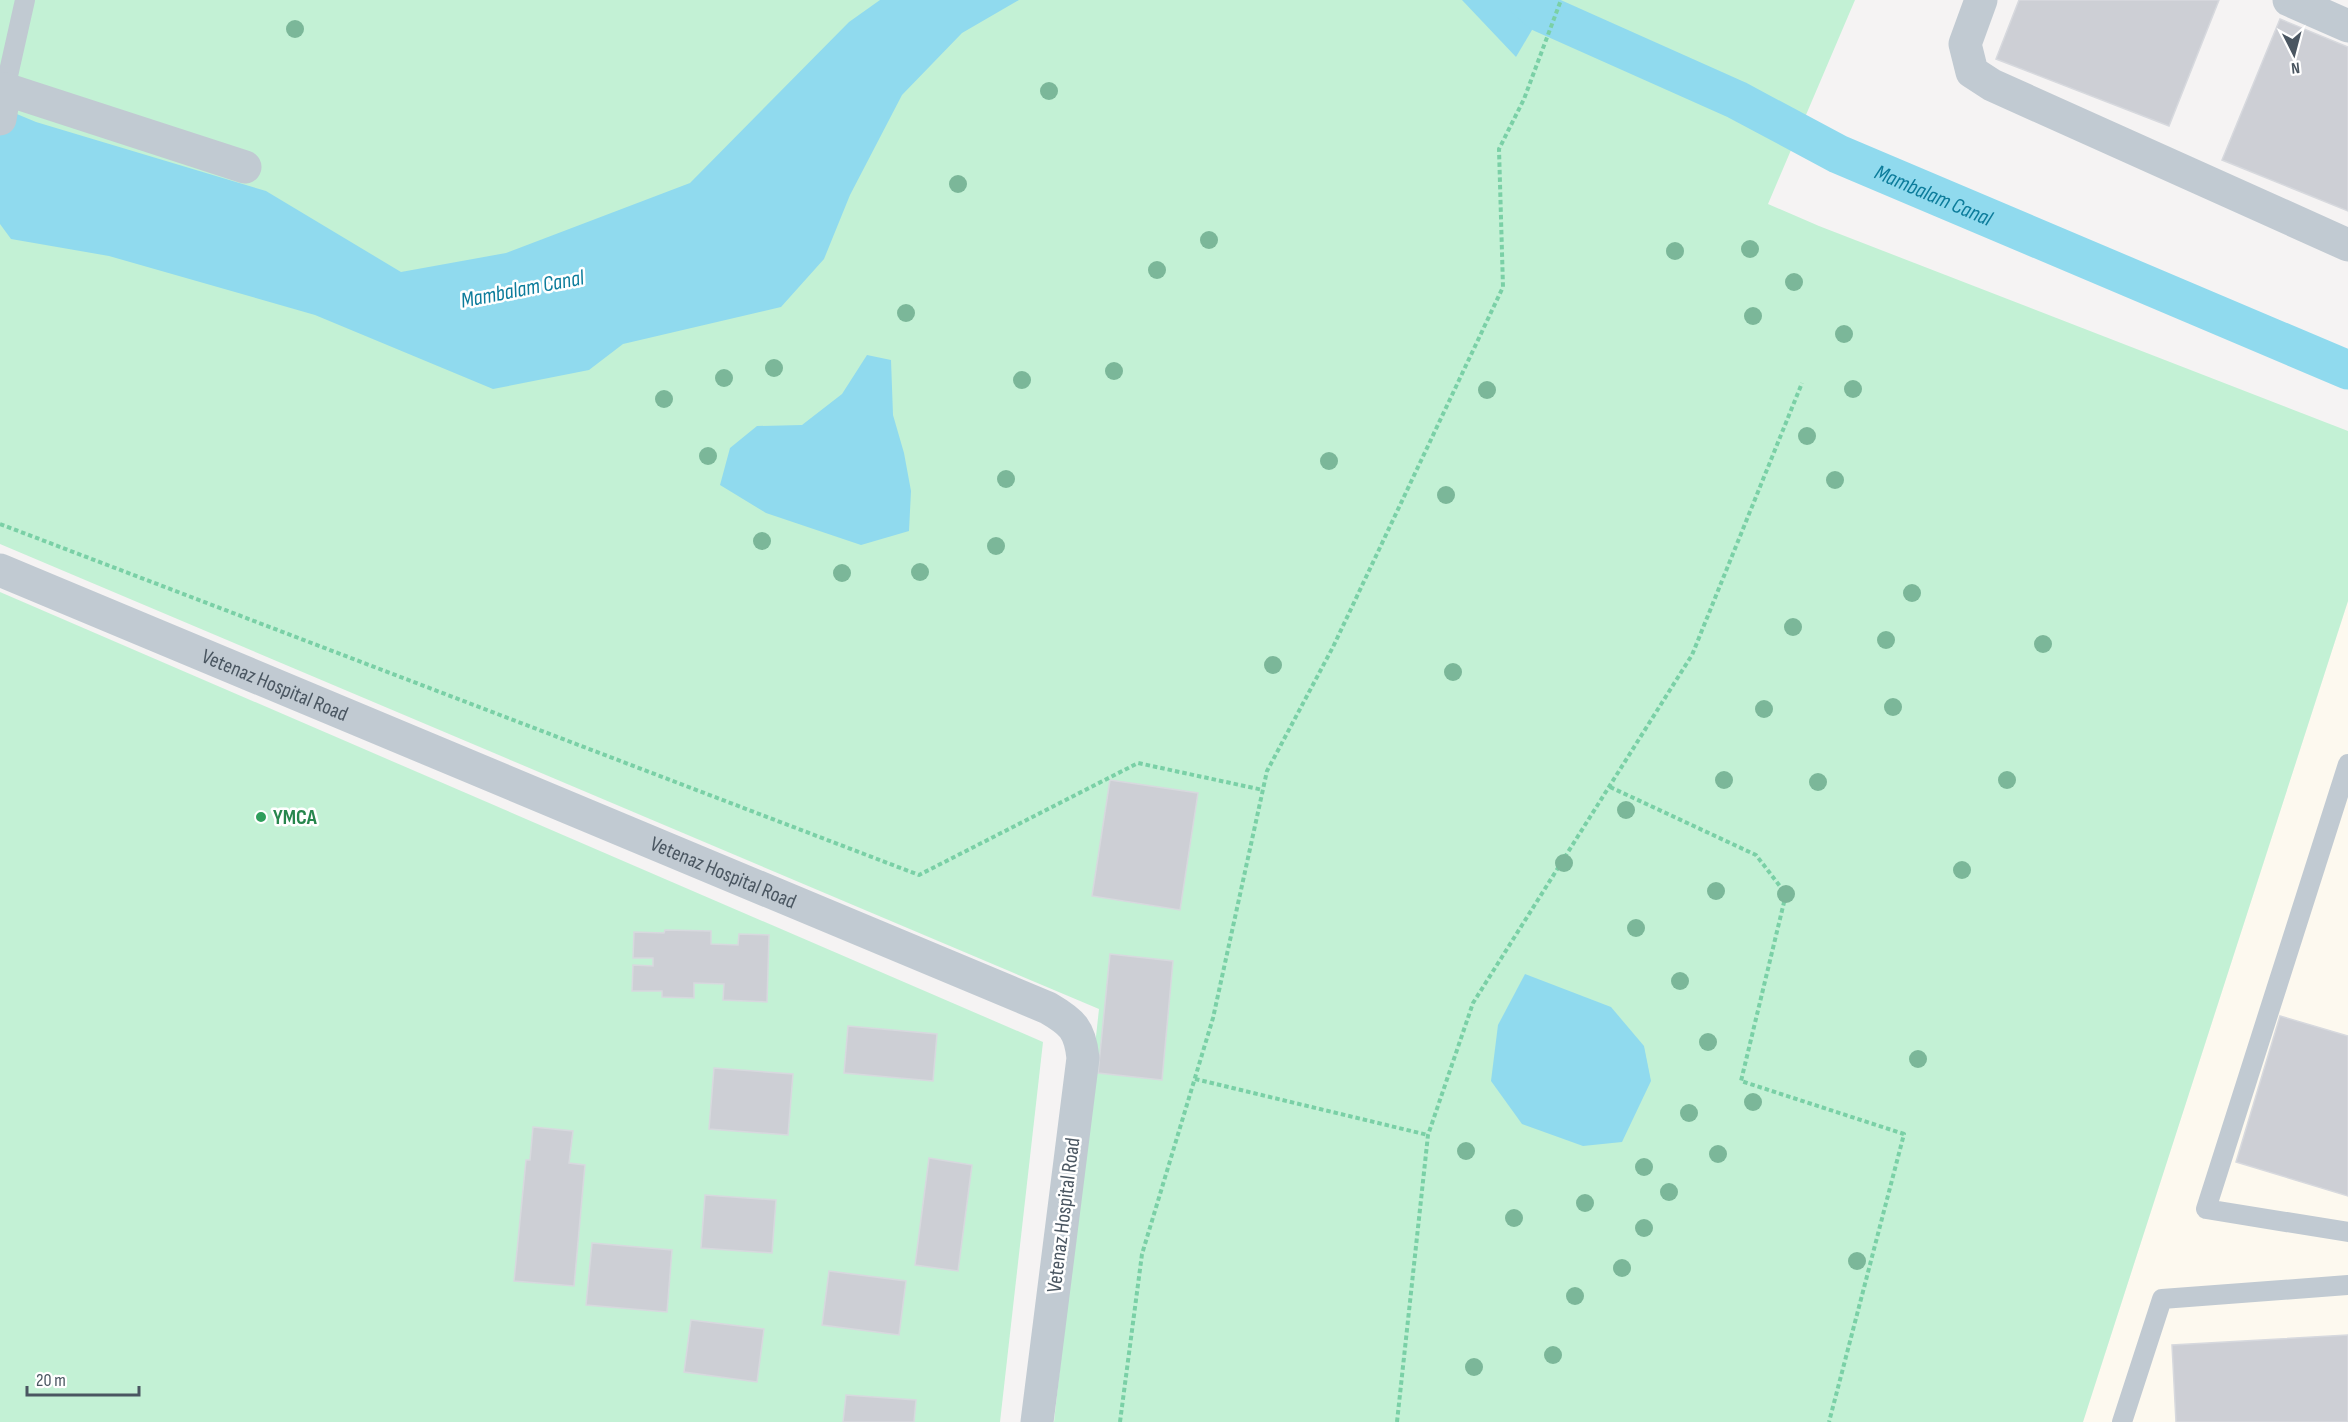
<svg xmlns="http://www.w3.org/2000/svg" width="2348" height="1422" viewBox="0 0 2348 1422" font-family="'Sofia Sans Condensed',sans-serif">
  <rect width="100%" height="100%" fill="#f5f3f3"/>
  <polygon fill="#fdf9ef" points="2348,601 2348,1422 2083,1422"/>
  <g fill="#c3f1d5">
    <polygon points="0,0 1855,0 1768,204 1819,226 2348,431 2348,601 2083,1422 1054,1422 1099,1009 0,544"/>
    <polygon points="0,592 1043,1042 1000,1422 0,1422"/>
  </g>
  <g fill="#90daee">
    <polygon points="880,0 1019,0 962,33 902,95 850,195 824,259 781,307 623,344 589,370 493,389 315,315 109,256 11,239 0,224 0,107 36,122 266,191 401,272 506,253 690,183 849,22"/>
    <polygon points="1462,0 1540,0 1542,13 1516,57"/>
    <polygon points="867,355 891,360 893,415 904,453 911,491 909,531 861,545 766,513 720,485 730,448 757,426 802,425 842,394"/>
    <polygon points="1525,974 1611,1007 1644,1046 1651,1081 1622,1142 1583,1146 1522,1124 1491,1081 1498,1025"/>
  </g>
  <g fill="none" stroke-linecap="round" stroke-linejoin="round">
    <path stroke="#90daee" stroke-width="39" id="s1" d="M1527,0L1542,13L1737,100L1838,154L2348,370"/>
  </g>
  <g fill="#cdcfd5" stroke="#d7d9de" stroke-width="1.5">
    <polygon points="2019,0 2219,0 2169,126 1996,59"/>
    <polygon points="2280,19 2348,47 2348,211 2222,160"/>
    <polygon points="1110,780 1198,793 1180,910 1092,896"/>
    <polygon points="665,930 711,931 711,944 738,945 739,934 769,935 767,1002 723,1000 724,984 694,983 694,998 662,997 662,991 632,991 633,965 653,966 653,958 633,958 634,932 664,933"/>
    <polygon points="1110,954 1173,961 1162,1080 1098,1073"/>
    <polygon points="2280,1016 2348,1036 2348,1196 2236,1162"/>
    <polygon points="848,1026 937,1034 933,1081 844,1073"/>
    <polygon points="714,1068 793,1074 788,1135 709,1129"/>
    <polygon points="533,1127 573,1131 569,1163 585,1165 574,1286 514,1281 526,1160 530,1160"/>
    <polygon points="929,1158 972,1165 958,1271 915,1265"/>
    <polygon points="705,1195 776,1200 772,1253 701,1248"/>
    <polygon points="592,1243 672,1250 667,1312 586,1305"/>
    <polygon points="829,1271 906,1281 899,1335 822,1325"/>
    <polygon points="691,1320 764,1329 757,1382 684,1372"/>
    <polygon points="2348,1335 2348,1422 2176,1422 2172,1345"/>
    <polygon points="846,1395 916,1400 914,1422 843,1422"/>
  </g>
  <g fill="none" stroke-linecap="round" stroke-linejoin="round">
    <g stroke="#7ad0a6" stroke-width="4" stroke-dasharray="4.5 3" stroke-linecap="butt">
      <polyline points="0,524 919,875 1138,763 1263,790"/>
      <polyline points="1610,787 1756,855 1786,894 1741,1081 1904,1134 1829,1422"/>
      <polyline points="1195,1079 1428,1135"/>
      <polyline points="1120,1422 1142,1254 1213,1018 1267,771 1333,647 1503,287 1499,149 1524,99 1561,0"/>
      <polyline points="1397,1422 1428,1135 1473,1003 1692,655 1802,383"/>
    </g>
    <g stroke="#c1cad2" stroke-width="20">
      <polyline points="5,89 25,0"/>
      <polyline points="2348,764 2206,1209 2348,1232"/>
      <polyline points="2122,1422 2162,1299 2348,1285"/>
    </g>
    <g stroke="#c1cad2" stroke-width="33">
      <polyline points="1981,0 1965,44 1972,72 1992,85 2348,245"/>
      <polyline points="2289,0 2348,26"/>
      <polyline points="0,119 5,89 245,167"/>
      <path id="s2" d="M0,570L1048,1008C1072,1022 1080,1029 1083,1058L1037,1422"/>
    </g>
  </g>
  <g fill="#7bb799">
    <circle cx="295" cy="29" r="9"/>
    <circle cx="1049" cy="91" r="9"/>
    <circle cx="958" cy="184" r="9"/>
    <circle cx="1209" cy="240" r="9"/>
    <circle cx="1750" cy="249" r="9"/>
    <circle cx="1675" cy="251" r="9"/>
    <circle cx="1157" cy="270" r="9"/>
    <circle cx="1794" cy="282" r="9"/>
    <circle cx="906" cy="313" r="9"/>
    <circle cx="1753" cy="316" r="9"/>
    <circle cx="1844" cy="334" r="9"/>
    <circle cx="774" cy="368" r="9"/>
    <circle cx="1114" cy="371" r="9"/>
    <circle cx="724" cy="378" r="9"/>
    <circle cx="1022" cy="380" r="9"/>
    <circle cx="1853" cy="389" r="9"/>
    <circle cx="1487" cy="390" r="9"/>
    <circle cx="664" cy="399" r="9"/>
    <circle cx="1807" cy="436" r="9"/>
    <circle cx="708" cy="456" r="9"/>
    <circle cx="1329" cy="461" r="9"/>
    <circle cx="1006" cy="479" r="9"/>
    <circle cx="1835" cy="480" r="9"/>
    <circle cx="1446" cy="495" r="9"/>
    <circle cx="762" cy="541" r="9"/>
    <circle cx="996" cy="546" r="9"/>
    <circle cx="920" cy="572" r="9"/>
    <circle cx="842" cy="573" r="9"/>
    <circle cx="1912" cy="593" r="9"/>
    <circle cx="1793" cy="627" r="9"/>
    <circle cx="1886" cy="640" r="9"/>
    <circle cx="2043" cy="644" r="9"/>
    <circle cx="1273" cy="665" r="9"/>
    <circle cx="1453" cy="672" r="9"/>
    <circle cx="1893" cy="707" r="9"/>
    <circle cx="1764" cy="709" r="9"/>
    <circle cx="1724" cy="780" r="9"/>
    <circle cx="2007" cy="780" r="9"/>
    <circle cx="1818" cy="782" r="9"/>
    <circle cx="1626" cy="810" r="9"/>
    <circle cx="1564" cy="863" r="9"/>
    <circle cx="1962" cy="870" r="9"/>
    <circle cx="1716" cy="891" r="9"/>
    <circle cx="1786" cy="894" r="9"/>
    <circle cx="1636" cy="928" r="9"/>
    <circle cx="1680" cy="981" r="9"/>
    <circle cx="1708" cy="1042" r="9"/>
    <circle cx="1918" cy="1059" r="9"/>
    <circle cx="1753" cy="1102" r="9"/>
    <circle cx="1689" cy="1113" r="9"/>
    <circle cx="1466" cy="1151" r="9"/>
    <circle cx="1718" cy="1154" r="9"/>
    <circle cx="1644" cy="1167" r="9"/>
    <circle cx="1669" cy="1192" r="9"/>
    <circle cx="1585" cy="1203" r="9"/>
    <circle cx="1514" cy="1218" r="9"/>
    <circle cx="1644" cy="1228" r="9"/>
    <circle cx="1857" cy="1261" r="9"/>
    <circle cx="1622" cy="1268" r="9"/>
    <circle cx="1575" cy="1296" r="9"/>
    <circle cx="1553" cy="1355" r="9"/>
    <circle cx="1474" cy="1367" r="9"/>
  </g>
  <circle fill="#2e9e5b" stroke="#fff" stroke-width="2" cx="261" cy="817" r="6"/>
  <g text-anchor="middle" stroke-width="5" stroke-linejoin="round" paint-order="stroke">
    <g font-size="21" fill="#4a5661" stroke="#fff">
      <text dy="7" stroke="none"><textPath href="#s2" startOffset="298">Vetenaz Hospital Road</textPath></text>
      <text dy="7" stroke="none"><textPath href="#s2" startOffset="784">Vetenaz Hospital Road</textPath></text>
      <text transform="translate(1063 1215) rotate(-83)" y="7">Vetenaz Hospital Road</text>
    </g>
    <g font-size="21" font-weight="bold" fill="#27864d" stroke="#fff" text-anchor="start">
      <text x="273" y="824">YMCA</text>
    </g>
    <g font-size="22" font-style="italic" fill="#0c7c9b" stroke="#fff">
      <text dy="8" stroke="none"><textPath href="#s1" startOffset="452">Mambalam Canal</textPath></text>
      <text transform="translate(522 288) rotate(-11)" y="8">Mambalam Canal</text>
    </g>
  </g>
  <g transform="translate(2294 54) rotate(174)" stroke="#ffffff" stroke-width="4.5" paint-order="stroke">
  <path d="M0-4.5L10 22L0 15L-10 22Z" fill="#4a5661"/>
  <text y="-9" font-size="16" font-weight="bold" text-anchor="middle" fill="#4a5661">N</text>
  </g>
  <path d="M27 1386v9h112v-9" fill="none" stroke="#4a5661" stroke-width="3"/>
  <text x="36" y="1386" font-size="18" fill="#4a5661" stroke="#ffffff" stroke-width="4.5" paint-order="stroke">20 m</text>
</svg>
